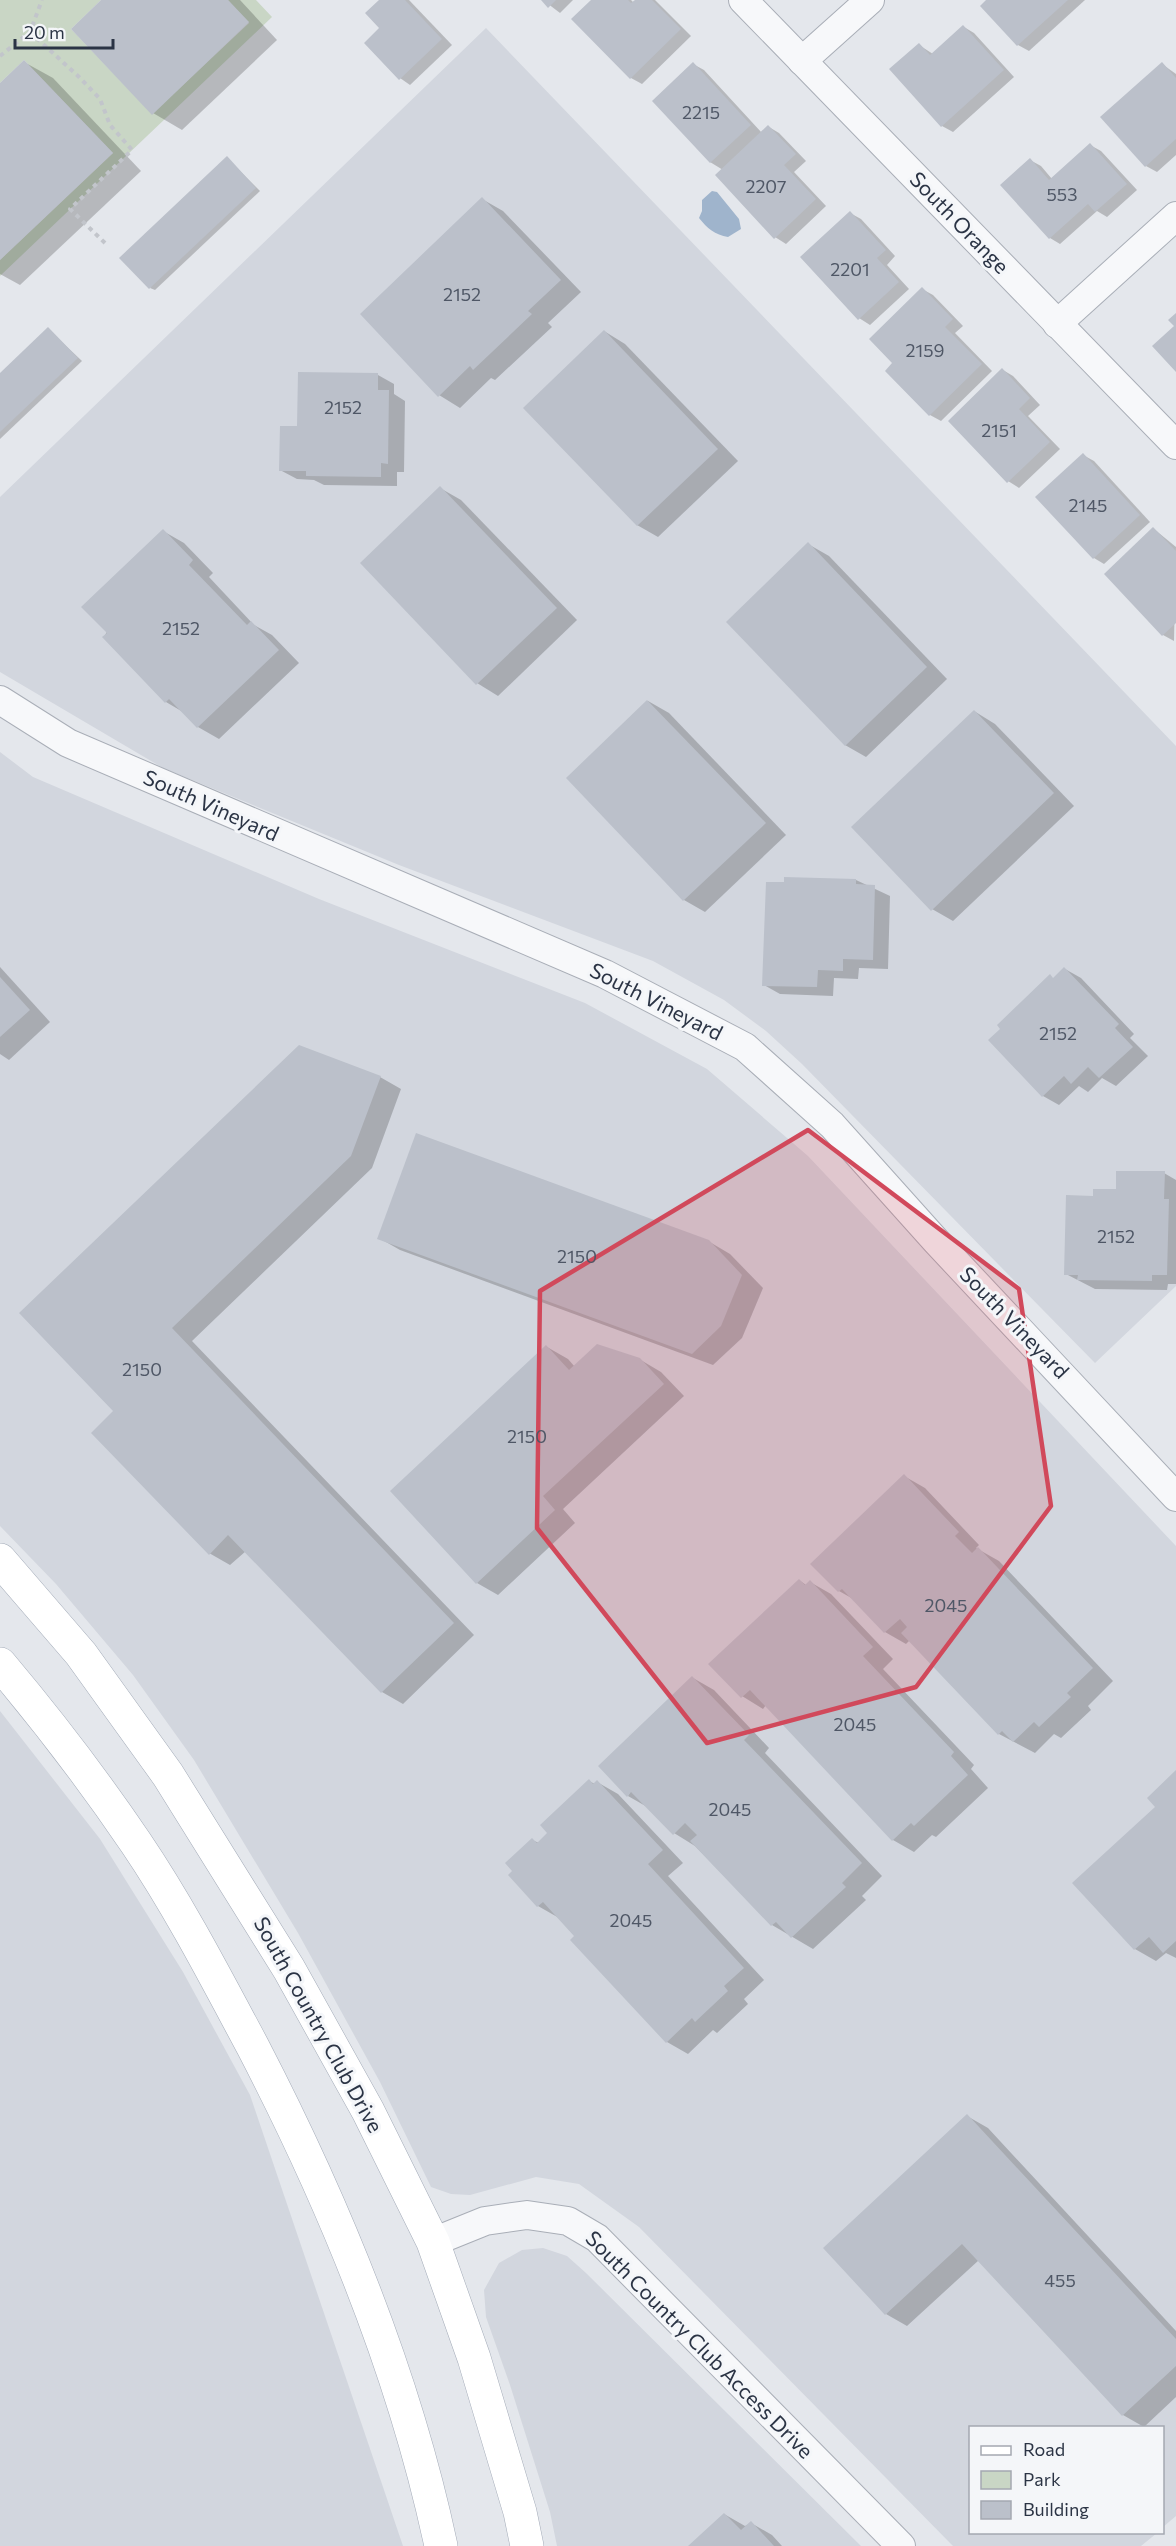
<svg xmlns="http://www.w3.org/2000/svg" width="1176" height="2546" viewBox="0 0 1176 2546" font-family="Commissioner,sans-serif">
  <rect width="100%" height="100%" fill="#e4e7ec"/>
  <g fill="#d2d6de">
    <polygon points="486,28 1176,746 1176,1286 1095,1363 802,1064 766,1031 724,1000 653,961 399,865 163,768 0,672 0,497"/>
    <polygon points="0,752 33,777 319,899 585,1003 707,1069 808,1156 1176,1546 1176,2516 1163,2527 1162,2428 970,2428 970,2532 1157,2533 1141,2546 953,2546 639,2227 579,2184 536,2177 470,2195 451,2194 431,2187 380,2082 298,1933 194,1760 133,1675 56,1584 0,1526"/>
    <polygon points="0,1711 100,1839 183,1972 250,2095 403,2546 0,2546"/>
    <polygon points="543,2248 567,2256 586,2273 861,2546 557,2546 550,2512 510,2385 486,2317 484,2290 499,2263 522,2250"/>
  </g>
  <polygon fill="#c9d6c5" points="0,0 101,0 71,29 152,114 249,23 228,0 256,0 272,17 0,276 0,260 113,153 24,60 0,83"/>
  <path fill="#9fb4cc" d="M712,191L717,192L739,219L741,229L728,237C715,235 707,228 699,218L702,211V200Z"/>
  <g fill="#0003">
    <polygon points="103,0 240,0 277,40 182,130 153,113"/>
    <polygon points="381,0 409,0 452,45 410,85 400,78 382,28"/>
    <polygon points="543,0 573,0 560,13"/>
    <polygon points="593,0 631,0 634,3 637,0 655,0 691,36 642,84 631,78"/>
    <polygon points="989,0 1085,0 1029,51 1018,45"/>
    <polygon points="964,27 974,33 1014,77 953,132 942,126 919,45 933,54"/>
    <polygon points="24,62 53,78 141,171 20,285 0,274 0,85"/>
    <polygon points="693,64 704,70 762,133 769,127 779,133 806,161 794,172 826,206 786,244 775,237 723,170 710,162"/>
    <polygon points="1162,64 1176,74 1176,155 1157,172 1146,166"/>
    <polygon points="1090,145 1101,151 1137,190 1107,217 1097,211 1060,244 1050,238 1030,160 1041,166 1052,179"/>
    <polygon points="227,158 260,191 155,290 150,288"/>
    <polygon points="482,199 503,211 581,292 548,323 552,327 495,380 491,378 460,408 439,395"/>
    <polygon points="850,213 861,219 895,256 887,265 909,289 870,325 859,318"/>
    <polygon points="922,289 933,295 963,326 955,333 992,371 941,421 930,415 894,363"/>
    <polygon points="48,329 82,361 0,439 0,375"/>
    <polygon points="604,331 625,344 738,461 658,537 637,525"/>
    <polygon points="1003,370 1013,376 1040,405 1028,416 1060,449 1019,488 1008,481"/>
    <polygon points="378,375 394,384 394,394 405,401 404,472 397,472 397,486 324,485 314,480 297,479 280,470 298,427"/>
    <polygon points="1083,455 1094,461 1150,522 1104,564 1094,558"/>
    <polygon points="440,488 461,500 577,620 498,696 477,683"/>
    <polygon points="1154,529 1176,547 1174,641 1163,635 1106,574"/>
    <polygon points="163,531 184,543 213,573 209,577 254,625 272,635 299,663 219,739 198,727 183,712 166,702 104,637"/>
    <polygon points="808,544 829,556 947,679 866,757 845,745"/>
    <polygon points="648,701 669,713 786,835 705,912 684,900 568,778"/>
    <polygon points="974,711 995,724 1074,806 953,921 932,909"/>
    <polygon points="786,878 856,880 890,896 888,969 859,968 858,979 834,978 833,996 780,994 764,985"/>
    <polygon points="0,967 50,1022 9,1060 0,1054"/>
    <polygon points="1065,969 1081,978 1134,1034 1130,1038 1148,1056 1116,1086 1102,1078 1088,1092 1079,1086 1059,1105 1043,1096 1054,979"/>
    <polygon points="380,1077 401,1089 372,1168 192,1341 474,1635 403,1704 382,1692 246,1551 230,1565 209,1553 115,1412 21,1314"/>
    <polygon points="1164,1173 1176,1180 1176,1284 1168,1284 1167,1290 1095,1289 1066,1274 1094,1197"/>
    <polygon points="379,1238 708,1241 730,1254 763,1288 742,1338 713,1365 400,1250"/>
    <polygon points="547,1347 568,1359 575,1367 639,1359 661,1372 684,1396 563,1509 575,1523 498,1595 477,1583"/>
    <polygon points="904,1476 925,1488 979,1545 976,1548 999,1561 1113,1681 1088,1706 1091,1710 1061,1738 1054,1734 1035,1753 999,1734 910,1640 906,1644 885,1632 855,1600 839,1591 813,1564"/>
    <polygon points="799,1580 806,1585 810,1582 831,1594 893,1659 883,1669 974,1765 971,1769 988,1788 936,1837 932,1835 914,1852 893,1840 766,1705 763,1709 742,1696"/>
    <polygon points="693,1678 714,1690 769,1748 765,1753 882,1876 862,1896 866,1900 813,1949 772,1925 695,1846 674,1833 649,1808 628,1796"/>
    <polygon points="1176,1772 1176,1958 1166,1953 1156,1961 1135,1949 1074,1883 1157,1807"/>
    <polygon points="589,1781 595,1784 597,1782 618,1794 683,1863 668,1876 764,1980 744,1999 748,2004 717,2033 713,2030 688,2054 667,2042 559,1918 538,1906 532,1840 539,1843 549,1833"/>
    <polygon points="967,2116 988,2128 1176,2331 1176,2397 1144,2427 1123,2415 979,2260 907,2326 886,2314"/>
    <polygon points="724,2514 745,2526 751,2523 772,2535 782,2546 691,2546"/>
  </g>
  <g fill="#bbc0ca">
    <polygon points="101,0 228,0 249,22 152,115 71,29"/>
    <polygon points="379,0 405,0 442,39 399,80 364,43 379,28 365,13"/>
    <polygon points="541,0 556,0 548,8"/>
    <polygon points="591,0 628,0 631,3 635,0 652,0 681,29 630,79 571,19"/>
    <polygon points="986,0 1068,0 1017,46 980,6"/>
    <polygon points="963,25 1004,70 941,127 889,69 919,43 930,55"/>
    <polygon points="24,60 113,153 0,260 0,83"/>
    <polygon points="693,62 751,125 710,163 652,101"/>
    <polygon points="1162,62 1176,78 1176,139 1145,167 1100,117"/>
    <polygon points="768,125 796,154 784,165 816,199 774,239 715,175"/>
    <polygon points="1090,143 1127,184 1095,212 1088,204 1049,239 1000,185 1030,158 1049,180"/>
    <polygon points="227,156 256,188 149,289 119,258"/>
    <polygon points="482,197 561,280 528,311 532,314 473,370 470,366 438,397 360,314"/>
    <polygon points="850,211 886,250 877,258 899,282 858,320 800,257"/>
    <polygon points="922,287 953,319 945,327 982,364 929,416 885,371 892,363 869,339"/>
    <polygon points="1176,313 1176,372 1152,346 1174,326 1168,320"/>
    <polygon points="48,327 78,358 0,432 0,373"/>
    <polygon points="604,330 718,449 637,526 523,408"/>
    <polygon points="1002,368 1030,398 1019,409 1050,442 1007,483 948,421"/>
    <polygon points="298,372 378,373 378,390 389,390 388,464 381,463 381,477 306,476 306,471 279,471 280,426 297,426"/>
    <polygon points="1083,453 1140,515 1093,559 1035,497"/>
    <polygon points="440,486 557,608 476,685 360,563"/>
    <polygon points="1153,527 1176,551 1176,623 1162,636 1104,574"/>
    <polygon points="163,529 193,560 189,565 247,625 251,621 279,650 197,728 169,699 165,703 102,637 107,633 81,607"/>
    <polygon points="808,542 927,667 845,746 726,622"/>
    <polygon points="647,700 766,823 683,901 566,778"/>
    <polygon points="974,710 1054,793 931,911 851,827"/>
    <polygon points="784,877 856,879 856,884 875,885 873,960 843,959 843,971 818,970 817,987 762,986 766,882 784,882"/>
    <polygon points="1064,967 1119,1024 1115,1028 1133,1047 1099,1078 1088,1067 1071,1084 1064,1076 1042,1097 988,1040 1000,1029 997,1025 1050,974 1053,978"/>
    <polygon points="0,977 30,1010 0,1037"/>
    <polygon points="299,1045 381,1076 351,1156 172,1328 454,1623 381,1693 228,1535 209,1555 91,1433 113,1411 19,1313"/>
    <polygon points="416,1133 709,1240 742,1275 721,1326 692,1354 377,1239"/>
    <polygon points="1116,1171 1165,1171 1164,1199 1169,1199 1167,1275 1152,1275 1152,1281 1077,1280 1078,1275 1064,1275 1066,1195 1093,1196 1093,1189 1116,1189"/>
    <polygon points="597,1344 640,1358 664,1384 543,1496 555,1510 476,1584 390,1491 546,1345 569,1370"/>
    <polygon points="904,1474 959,1532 955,1536 972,1553 978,1547 1093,1668 1067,1693 1071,1697 1039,1727 1034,1722 1013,1742 1002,1731 998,1735 901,1633 907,1627 900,1619 884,1633 842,1589 838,1592 810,1564"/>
    <polygon points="799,1579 805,1585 810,1580 873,1647 863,1656 954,1752 951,1756 968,1775 914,1826 911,1823 892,1841 750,1690 741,1698 708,1664"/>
    <polygon points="692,1676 749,1735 744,1740 862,1863 842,1883 846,1887 791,1938 776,1922 771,1926 690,1841 697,1835 685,1823 673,1835 631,1792 627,1797 598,1766"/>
    <polygon points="1176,1770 1176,1941 1163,1953 1149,1937 1134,1950 1072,1883 1155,1807 1147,1798"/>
    <polygon points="589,1779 593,1784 597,1780 663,1850 648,1864 744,1968 724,1986 728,1991 695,2022 692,2018 666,2043 570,1940 574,1936 543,1902 537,1907 508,1875 512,1871 505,1863 532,1838 537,1843 547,1833 540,1825"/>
    <polygon points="967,2114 1176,2339 1176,2366 1122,2416 962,2244 885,2315 823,2248"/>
    <polygon points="724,2513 741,2530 751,2521 774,2546 688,2546"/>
  </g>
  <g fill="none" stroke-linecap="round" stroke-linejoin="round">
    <defs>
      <g id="street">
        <polyline points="743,0 1176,445"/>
        <polyline points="802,61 870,0"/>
        <polyline points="1057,324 1176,216"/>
        <polyline points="0,700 68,743 605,974 745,1047 832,1125 936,1241 1176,1497"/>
        <polyline points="433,2242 485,2221 527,2215 568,2221 597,2238 901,2546"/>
      </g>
      <g id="primary">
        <polyline points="0,1560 81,1654 168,1775 289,1969 368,2111 433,2242 474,2358 520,2512 527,2546"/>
        <path d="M0,1664C48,1721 94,1781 136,1843C180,1908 216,1978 253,2047C335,2205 404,2372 441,2546"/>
      </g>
    </defs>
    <use href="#street" stroke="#a9aeb7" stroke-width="30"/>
    <use href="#primary" stroke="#a3abb8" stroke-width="34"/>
    <g stroke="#c2c5cb" stroke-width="4" stroke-dasharray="4.5 4.5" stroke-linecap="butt">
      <polyline points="30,32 78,76 100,99 110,125 132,150 70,209 106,244"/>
      <polyline points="0,56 30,32 42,0"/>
    </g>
    <use href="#street" stroke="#f7f8fa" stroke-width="28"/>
    <use href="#primary" stroke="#fff" stroke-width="33"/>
  </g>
  <path fill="#d1495b" fill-opacity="0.2" stroke="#d1495b" stroke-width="4.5" stroke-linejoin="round" d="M808,1130L1019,1289L1051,1506L916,1687L707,1743L537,1528L540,1291Z"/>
  <g text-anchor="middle" stroke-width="6" stroke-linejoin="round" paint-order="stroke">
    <g font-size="18" fill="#4f5766">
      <text x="701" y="119">2215</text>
      <text x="766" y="193">2207</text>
      <text x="1062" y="201">553</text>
      <text x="850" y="276">2201</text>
      <text x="462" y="301">2152</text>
      <text x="925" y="357">2159</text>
      <text x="343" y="414">2152</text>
      <text x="999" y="437">2151</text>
      <text x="1088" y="512">2145</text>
      <text x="181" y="635">2152</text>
      <text x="1058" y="1040">2152</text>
      <text x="1116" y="1243">2152</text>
      <text x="577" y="1263">2150</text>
      <text x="142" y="1376">2150</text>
      <text x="527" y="1443">2150</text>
      <text x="946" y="1612">2045</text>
      <text x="855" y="1731">2045</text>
      <text x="730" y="1816">2045</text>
      <text x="631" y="1927">2045</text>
      <text x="1060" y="2287">455</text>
    </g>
    <g font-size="21" fill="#2b3445" stroke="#f4f6f9">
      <text transform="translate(959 223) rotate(46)" y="7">South Orange</text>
      <text transform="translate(211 806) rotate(24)" y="7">South Vineyard</text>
      <text transform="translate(656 1002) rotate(27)" y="7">South Vineyard</text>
      <text transform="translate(1014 1323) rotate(46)" y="7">South Vineyard</text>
      <text transform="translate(318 2025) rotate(61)" y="7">South Country Club Drive</text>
      <text transform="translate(699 2345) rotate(45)" y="7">South Country Club Access Drive</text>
    </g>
  </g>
  <rect x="969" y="2426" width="195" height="108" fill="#f4f6f9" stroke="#a4a8b1" stroke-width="1.5"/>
  <rect x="981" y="2446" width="30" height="9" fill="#ffffff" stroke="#a4a8b1" stroke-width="1.5"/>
  <text x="1023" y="2456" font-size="18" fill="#2b3445">Road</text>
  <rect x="981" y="2471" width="30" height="18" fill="#c9d6c5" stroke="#a4a8b1" stroke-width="1.5"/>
  <text x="1023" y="2486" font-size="18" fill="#2b3445">Park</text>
  <rect x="981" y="2501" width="30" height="18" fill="#bbc0ca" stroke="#a4a8b1" stroke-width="1.5"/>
  <text x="1023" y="2516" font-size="18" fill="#2b3445">Building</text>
  <path d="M15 39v9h98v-9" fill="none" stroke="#2b3445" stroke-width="3"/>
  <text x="24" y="39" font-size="18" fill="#2b3445" stroke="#f4f6f9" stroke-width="4.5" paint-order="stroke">20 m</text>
</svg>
